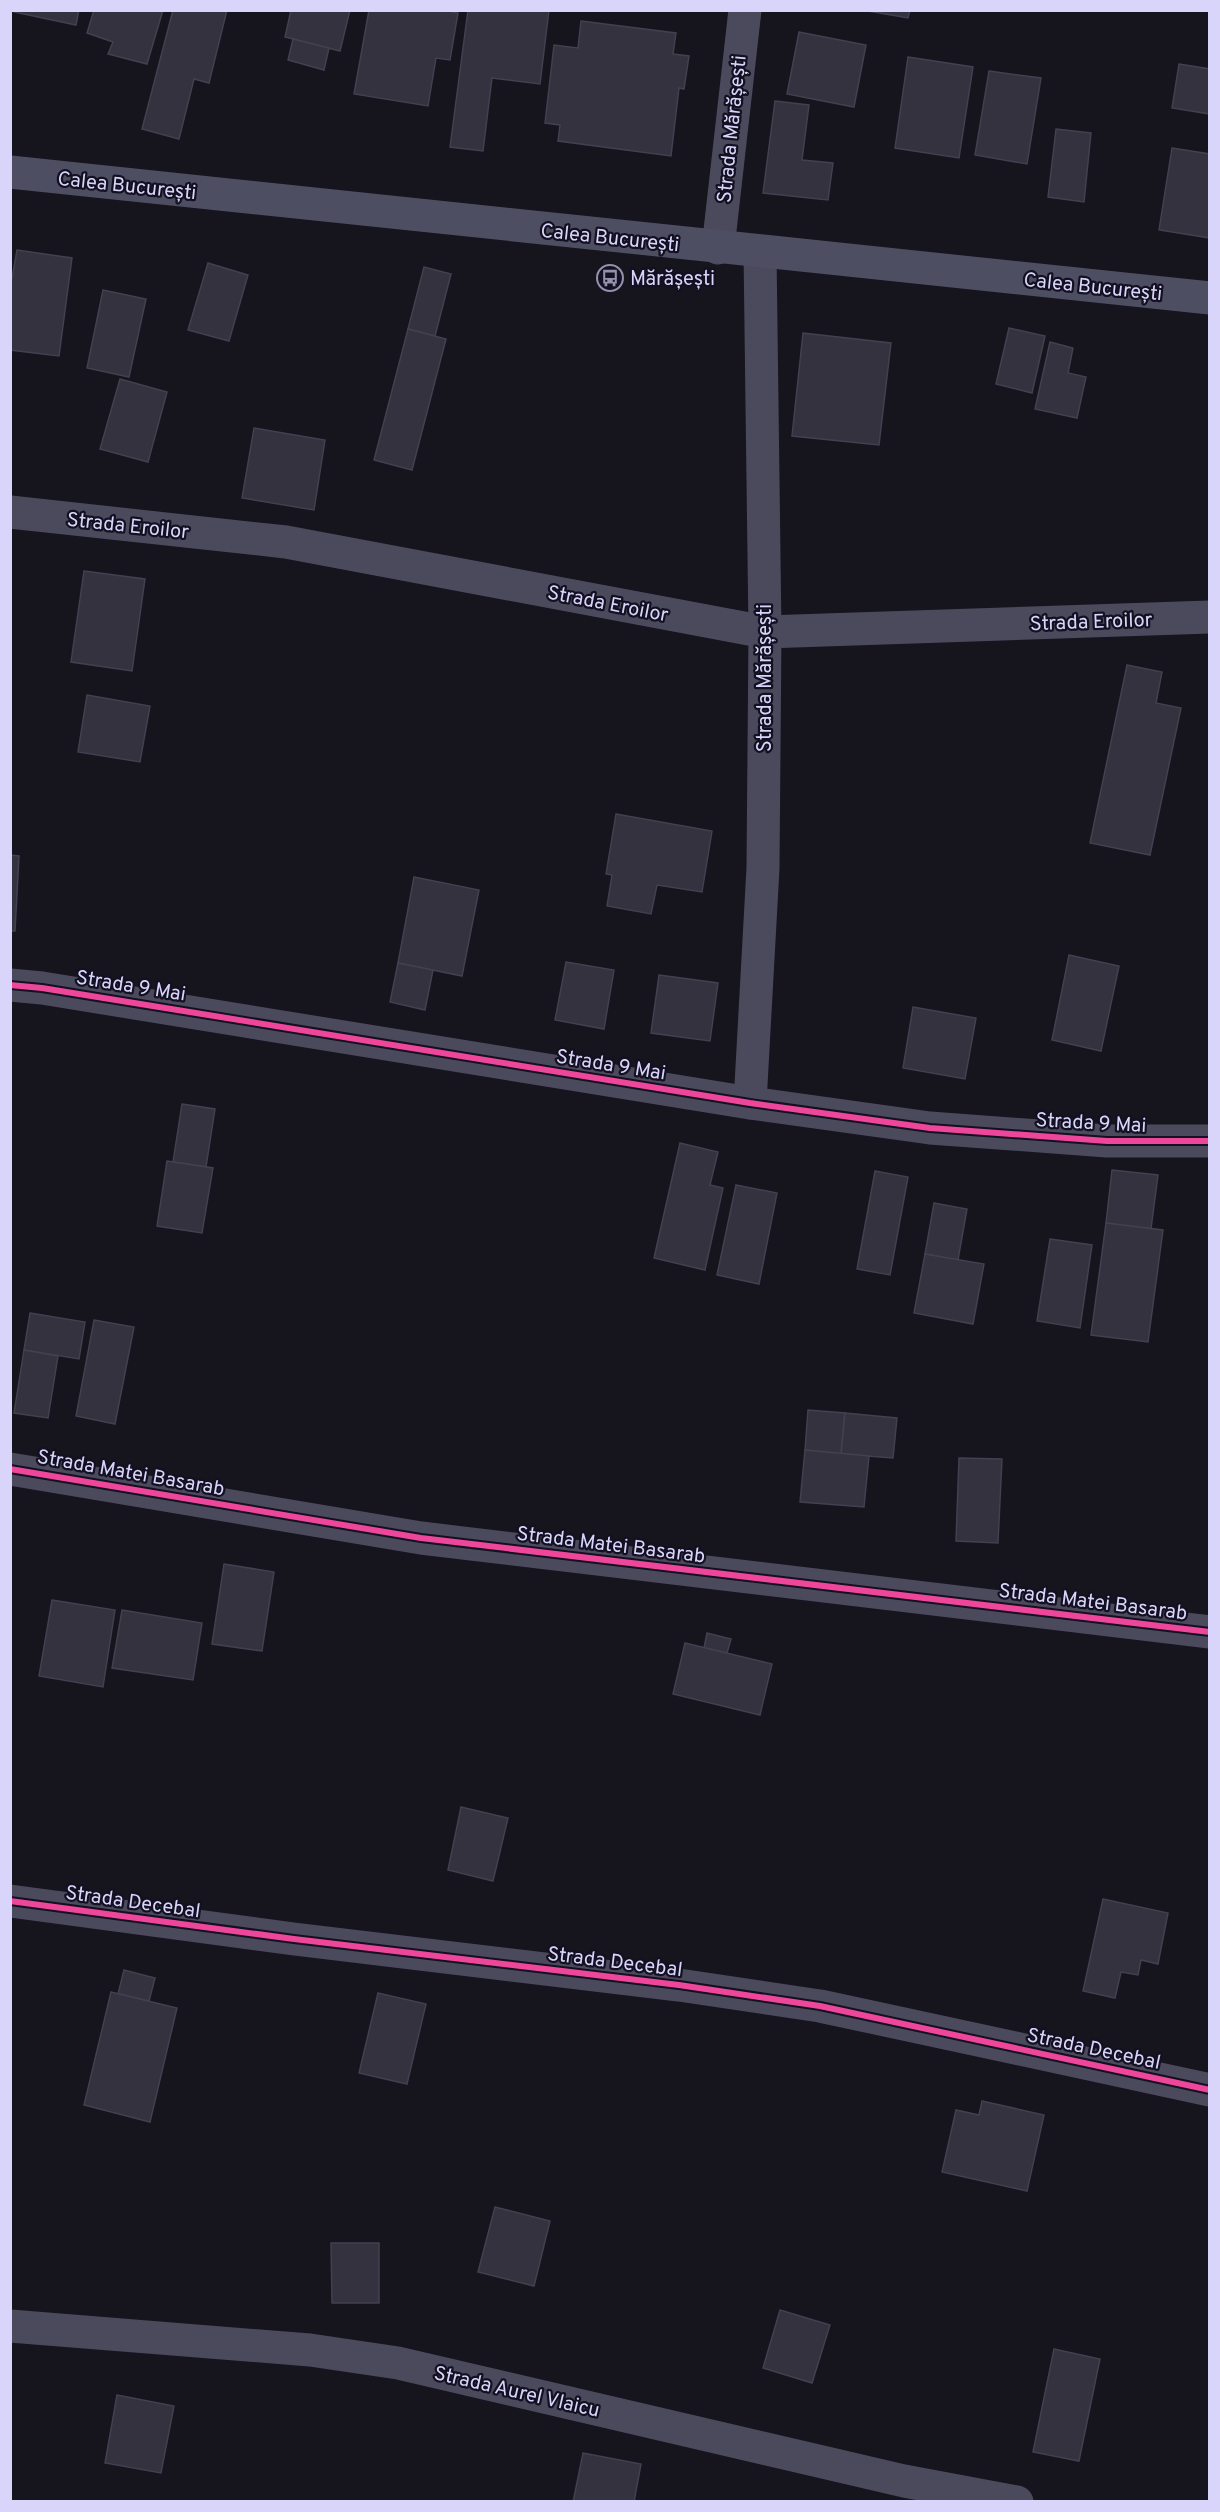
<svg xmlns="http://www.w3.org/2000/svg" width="1220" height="2512" viewBox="0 0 1220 2512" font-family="Overpass,sans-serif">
  <rect width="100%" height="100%" fill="#16141d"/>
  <g fill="#34323f" stroke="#434050" stroke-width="1.5">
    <polygon points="14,10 79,10 76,25 14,12"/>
    <polygon points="94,10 163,10 147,64 108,54 113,42 87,33"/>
    <polygon points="173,10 227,10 209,83 194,79 179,139 142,129"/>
    <polygon points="291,10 350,10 340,51 285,37"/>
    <polygon points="369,10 444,10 458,13 450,60 436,58 428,106 354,94"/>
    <polygon points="468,10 549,10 540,84 492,78 483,151 450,147"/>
    <polygon points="862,10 910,10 908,18"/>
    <polygon points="581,21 676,33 673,54 689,56 684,89 679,88 671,156 558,141 560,125 545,123 554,45 578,48"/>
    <polygon points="799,32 866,45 854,107 787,94"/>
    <polygon points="293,39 329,48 324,70 288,60"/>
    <polygon points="908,57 973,67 959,158 895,148"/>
    <polygon points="1179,64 1210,69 1210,114 1172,108"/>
    <polygon points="989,71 1041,78 1027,164 975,155"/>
    <polygon points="775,101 809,105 802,160 833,163 828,200 763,193"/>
    <polygon points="1056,129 1091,133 1084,202 1048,197"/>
    <polygon points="1172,148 1210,154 1210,238 1159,230"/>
    <polygon points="17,250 72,258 59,356 10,350 10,290"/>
    <polygon points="208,263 248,275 229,341 188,330"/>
    <polygon points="424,267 451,274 435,336 408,329"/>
    <polygon points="103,290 146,299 129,377 87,368"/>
    <polygon points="1009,328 1045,336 1032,393 996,384"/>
    <polygon points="408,329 446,339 412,470 374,460"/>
    <polygon points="803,333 891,343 879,445 792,436"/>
    <polygon points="1050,342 1073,348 1068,373 1086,377 1077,418 1035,409"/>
    <polygon points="120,379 167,392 148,462 100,449"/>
    <polygon points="254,428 325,440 314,510 242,498"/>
    <polygon points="84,571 145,579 132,671 71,662"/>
    <polygon points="1127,665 1162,672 1156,703 1181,708 1150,855 1090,843"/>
    <polygon points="87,695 150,706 140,762 78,752"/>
    <polygon points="616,814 712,831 702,892 657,885 651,914 607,906 612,875 606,874"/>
    <polygon points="10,855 19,856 15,931 10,931"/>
    <polygon points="414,877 479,890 462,976 398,963"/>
    <polygon points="1069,955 1119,966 1101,1051 1052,1040"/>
    <polygon points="566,962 614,970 604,1029 555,1020"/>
    <polygon points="398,963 433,970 425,1010 390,1002"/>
    <polygon points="659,975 718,983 710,1041 651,1033"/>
    <polygon points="913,1007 976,1018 965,1079 903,1068"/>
    <polygon points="182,1104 215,1109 206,1167 173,1162"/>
    <polygon points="680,1143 718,1152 710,1185 723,1188 705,1270 654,1258"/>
    <polygon points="167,1161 213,1168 202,1233 157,1226"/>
    <polygon points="1112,1170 1158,1175 1151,1229 1106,1223"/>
    <polygon points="875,1171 908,1177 890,1275 857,1269"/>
    <polygon points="736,1185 777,1193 759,1284 717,1275"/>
    <polygon points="934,1203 967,1209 958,1260 925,1254"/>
    <polygon points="1106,1223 1163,1230 1148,1342 1091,1335"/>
    <polygon points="1050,1239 1092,1245 1080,1328 1037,1321"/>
    <polygon points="925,1254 984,1264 973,1324 914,1313"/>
    <polygon points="30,1313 85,1322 79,1359 24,1350"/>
    <polygon points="94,1320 134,1327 115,1424 76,1416"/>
    <polygon points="24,1350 58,1356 48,1418 14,1413"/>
    <polygon points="808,1410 845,1413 841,1454 805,1450"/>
    <polygon points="845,1413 897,1418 893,1458 841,1454"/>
    <polygon points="805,1450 869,1456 864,1507 800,1502"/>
    <polygon points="959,1458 1002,1459 998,1543 956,1541"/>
    <polygon points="224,1564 274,1572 262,1651 212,1644"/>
    <polygon points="52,1600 115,1610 103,1687 39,1676"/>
    <polygon points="122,1610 202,1623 193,1680 112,1668"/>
    <polygon points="707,1633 731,1639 727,1653 704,1648"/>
    <polygon points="685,1643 772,1664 760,1715 673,1694"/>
    <polygon points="461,1807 508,1818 493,1881 448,1870"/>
    <polygon points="1103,1899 1168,1913 1158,1964 1141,1960 1138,1975 1121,1972 1115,1998 1083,1991"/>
    <polygon points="124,1970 155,1978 149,2001 118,1994"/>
    <polygon points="111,1992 177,2008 150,2122 84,2105"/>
    <polygon points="378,1993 426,2004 407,2084 359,2073"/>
    <polygon points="982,2101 1044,2115 1027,2191 942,2172 956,2110 979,2115"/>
    <polygon points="495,2207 550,2221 534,2286 478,2272"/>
    <polygon points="331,2243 379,2243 379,2303 332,2303"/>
    <polygon points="780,2310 830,2325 812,2383 763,2368"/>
    <polygon points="1054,2349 1100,2359 1079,2461 1033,2452"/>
    <polygon points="117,2395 174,2406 161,2473 105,2463"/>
    <polygon points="583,2453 641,2464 634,2502 573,2502"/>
  </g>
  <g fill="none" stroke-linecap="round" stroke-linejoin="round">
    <g stroke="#4b4a5d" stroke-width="33">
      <polyline points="718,248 745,10"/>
      <polyline points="10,512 286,542 765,632 1210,617"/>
      <polyline points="10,985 42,988 750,1103 930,1128 1107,1141 1210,1141"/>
      <polyline points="750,1103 763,868 765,632 760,252"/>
      <polyline points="10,1469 421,1538 1210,1632"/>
      <polyline points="10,1901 294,1939 679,1985 820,2006 1210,2090"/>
      <polyline points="10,2326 310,2350 398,2363 904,2481 1017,2502"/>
    </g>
    <polyline stroke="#4e4e63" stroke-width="33" points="10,172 1210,298"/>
    <defs>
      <g id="cycleway">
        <polyline points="10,985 42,988 750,1103 930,1128 1107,1141 1210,1141"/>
        <polyline points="10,1469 421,1538 1210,1632"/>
        <polyline points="10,1901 294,1939 679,1985 820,2006 1210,2090"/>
      </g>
    </defs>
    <use href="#cycleway" stroke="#131021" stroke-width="10"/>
    <use href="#cycleway" stroke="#ed469a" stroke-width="6"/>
  </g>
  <defs>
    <symbol id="bus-ring" viewBox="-11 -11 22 22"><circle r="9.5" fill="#131021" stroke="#9591ad" stroke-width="1.5"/><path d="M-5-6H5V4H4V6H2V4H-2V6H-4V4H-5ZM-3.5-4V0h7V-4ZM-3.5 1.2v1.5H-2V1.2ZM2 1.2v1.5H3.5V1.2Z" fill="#9591ad"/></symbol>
  </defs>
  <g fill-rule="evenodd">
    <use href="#bus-ring" x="595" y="263" width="30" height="30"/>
  </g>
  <g text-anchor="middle" stroke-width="4.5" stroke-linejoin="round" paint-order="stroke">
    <g font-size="20" fill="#d9d5fa" stroke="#131021">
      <text transform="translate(731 129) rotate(-84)" y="7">Strada Mărășești</text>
      <text transform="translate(127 185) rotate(6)" y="7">Calea București</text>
      <text transform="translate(610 237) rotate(6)" y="7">Calea București</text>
      <text transform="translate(1093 286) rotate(6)" y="7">Calea București</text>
      <text transform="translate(128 525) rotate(6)" y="7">Strada Eroilor</text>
      <text transform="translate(608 603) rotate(11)" y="7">Strada Eroilor</text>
      <text transform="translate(1091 621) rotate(-2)" y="7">Strada Eroilor</text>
      <text transform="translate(764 678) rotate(-90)" y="7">Strada Mărășești</text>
      <text transform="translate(131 985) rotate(9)" y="7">Strada 9 Mai</text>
      <text transform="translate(611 1064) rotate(9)" y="7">Strada 9 Mai</text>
      <text transform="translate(1091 1122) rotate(3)" y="7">Strada 9 Mai</text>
      <text transform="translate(131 1472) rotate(10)" y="7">Strada Matei Basarab</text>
      <text transform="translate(611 1544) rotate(7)" y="7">Strada Matei Basarab</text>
      <text transform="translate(1093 1601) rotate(7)" y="7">Strada Matei Basarab</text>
      <text transform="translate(133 1901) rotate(8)" y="7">Strada Decebal</text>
      <text transform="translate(615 1961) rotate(7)" y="7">Strada Decebal</text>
      <text transform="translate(1094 2048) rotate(12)" y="7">Strada Decebal</text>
      <text transform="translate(517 2391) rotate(13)" y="7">Strada Aurel Vlaicu</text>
    </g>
    <g font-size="20" fill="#d9d5fa" stroke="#131021" text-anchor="start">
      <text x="630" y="285">Mărășești</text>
    </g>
  </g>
  <rect width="1220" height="2512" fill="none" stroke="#d9d5fa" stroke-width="24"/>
</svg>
